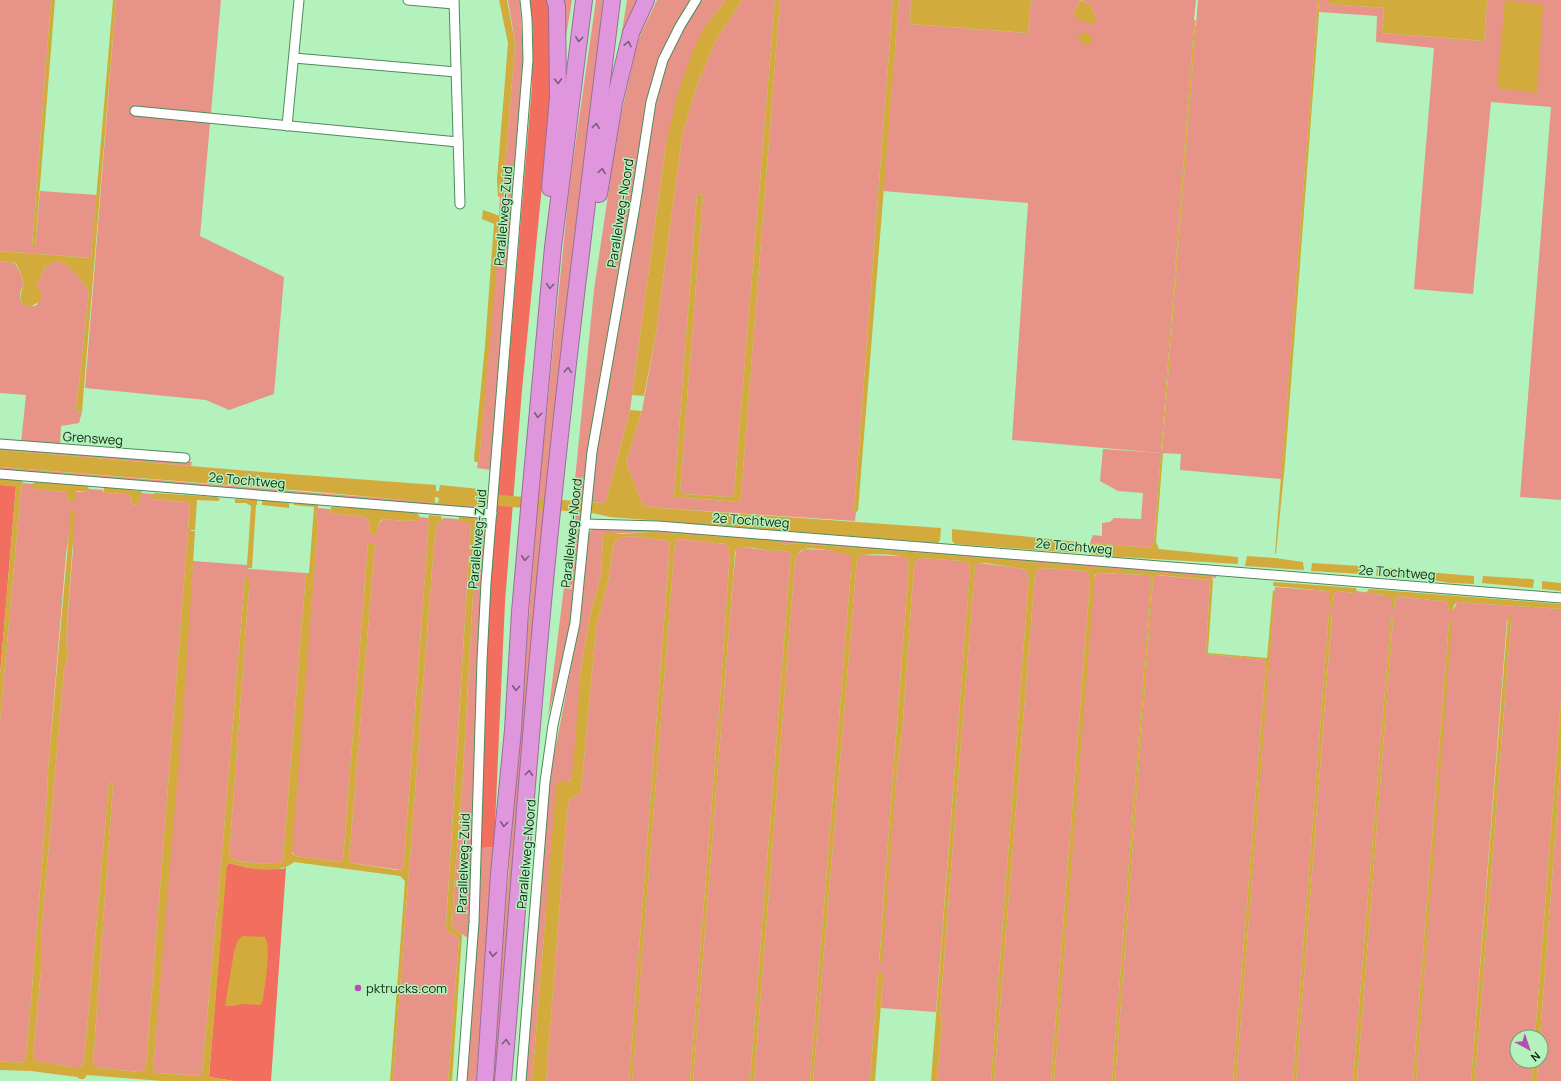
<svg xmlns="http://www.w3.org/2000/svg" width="1561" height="1081" viewBox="0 0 1561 1081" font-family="Manrope,sans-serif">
  <rect width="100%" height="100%" fill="#b3f2bc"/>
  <g fill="#e79387">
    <polygon points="0,0 51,0 32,246 35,247 40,191 97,195 91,258 0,251"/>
    <polygon points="116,0 221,0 200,236 284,277 274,394 229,410 206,400 85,388"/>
    <polygon points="508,0 520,0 523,58 491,470 477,468 478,462 479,462 500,216 499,215 500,196 503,192 515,43"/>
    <polygon points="560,0 572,0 565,43"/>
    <polygon points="596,0 603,0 497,1081 492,1081 539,489 569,189"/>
    <polygon points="627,0 643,0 617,63"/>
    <path d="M657,0H691C670,31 656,63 647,100L609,335L589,448L572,618L566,650L548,716L565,579L594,290L612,168L621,115L638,40Z"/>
    <polygon points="701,0 726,0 706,25 666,144 630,410 606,501 603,503 593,502 591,501 596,453 617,336 655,102 661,76 673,47"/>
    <polygon points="742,0 775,0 734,494 733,496 729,497 683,494 680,490 703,195 697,194 674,497 739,502 741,496 780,0 893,0 854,511 856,512 855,521 659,508 643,506 626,462 642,411 656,333 682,136 696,88 715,42"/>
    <polygon points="899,0 911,0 910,24 1028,33 1031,0 1080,0 1074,13 1097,21 1091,5 1081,0 1196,0 1194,20 1196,21 1195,26 1194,26 1161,453 1012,440 1028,203 883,191"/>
    <polygon points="1198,0 1318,0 1281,479 1180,470 1181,454 1162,453"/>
    <polygon points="1320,0 1329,0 1329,4 1384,8 1382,33 1484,41 1487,0 1561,0 1561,500 1520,497 1551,107 1491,102 1473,294 1414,289 1434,48 1376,42 1377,16 1319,12"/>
    <path d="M0,261L15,263C18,269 23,277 23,283C23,288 20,291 20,295C19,306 29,308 37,305L40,291L37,285L45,267L57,261C71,264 82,280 89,292L76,411L82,412L79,423L61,426L60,445L21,443L26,395L0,393Z"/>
    <polygon points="0,446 192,462 191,466 0,450"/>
    <polygon points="1103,449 1161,453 1154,541 1151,548 1090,543 1093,535 1102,536 1102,523 1110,522 1114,518 1141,519 1143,493 1118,491 1100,481"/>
    <polygon points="0,467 478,506 476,508 0,470"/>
    <polygon points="23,483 33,484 34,489 65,492 68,495 69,502 76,502 76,492 87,491 89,489 103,490 104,493 127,494 130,496 132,504 138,505 141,493 153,494 153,499 187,502 190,505 188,529 191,530 191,531 188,531 146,1068 140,1072 99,1068 95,1066 93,1063 113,784 109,783 84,1063 80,1067 71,1067 35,1061 33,1056 41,970 41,936 64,669 68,655 66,639 73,549 70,527 66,554 48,770 46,815 27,1050 25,1059 22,1063 0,1061 0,722 21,488"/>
    <polygon points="318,508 330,509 330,513 366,517 370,523 369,533 376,534 379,523 384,519 404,521 417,520 420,517 428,518 429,521 404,861 403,868 401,870 352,863 349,860 375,544 368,544 343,860 340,862 295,856 291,850 318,526 316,510"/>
    <polygon points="473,517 483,519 486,525 480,615 472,880 468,938 452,928 455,874 462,791 477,522"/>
    <polygon points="443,518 458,519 458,521 471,522 446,925 448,932 457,936 459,938 448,1081 393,1081 433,556 436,525 440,522 443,521"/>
    <path d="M645,527L1216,575V578L912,552L791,543L787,545C767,539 747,539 726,537C692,535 658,531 624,533C616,534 611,532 603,535L601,576L591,611L581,668L574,769L572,778L568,782L546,911L532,1081H526L541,867L548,787L581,615L589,533L592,529L613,530Z"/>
    <polygon points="633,536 669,541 670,544 629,1081 546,1081 567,811 569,800 581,792 596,628 608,582 613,547 616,540 621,537"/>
    <polygon points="680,539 726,544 730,551 721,687 690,1081 632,1081 675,543 676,540"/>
    <path d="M741,547C752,548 761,550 771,551C778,551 784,550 791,553L750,1081H693L732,591L736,549Z"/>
    <path d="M805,549C817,550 842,549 851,557V570L810,1081H754L795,561L797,554Z"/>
    <polygon points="861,555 901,556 907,558 909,563 879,963 881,964 897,770 902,733 914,565 915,561 920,558 962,561 969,564 970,570 936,1012 881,1008 883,974 880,972 878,973 870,1081 813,1081 857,560"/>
    <path d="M193,561L247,565V568L249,569L306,573L283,861L279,863C267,863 237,865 229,856L249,587L245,577L222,854L202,1074L198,1076L156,1073L153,1068Z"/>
    <polygon points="979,563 1025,569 1029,575 991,1081 937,1081 942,1022 940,1011 974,578 975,566"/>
    <polygon points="1043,568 1086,571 1090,576 1090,582 1051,1081 994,1081 1035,574 1039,569"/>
    <polygon points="1097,573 1147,575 1150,576 1151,580 1112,1081 1054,1081 1094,579"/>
    <polygon points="1155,575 1210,580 1206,654 1264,660 1266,664 1233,1081 1115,1081 1153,579"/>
    <polygon points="1275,587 1328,591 1330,593 1330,605 1333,605 1334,594 1337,591 1355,593 1357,591 1388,596 1391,599 1391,608 1394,609 1395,601 1398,596 1447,602 1449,611 1453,611 1457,602 1561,609 1561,699 1535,1037 1517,1037 1517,1061 1533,1061 1532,1081 1475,1081 1511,621 1507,620 1471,1081 1416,1081 1451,620 1449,622 1413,1081 1357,1081 1393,619 1391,616 1353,1081 1296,1081 1332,613 1329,613 1293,1081 1236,1081"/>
    <polygon points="1561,759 1561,1081 1537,1081 1538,1061 1541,1061 1540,1037"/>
    <polygon points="494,847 476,1081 466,1081 480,890 481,848"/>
  </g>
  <g fill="#f26e5f">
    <polygon points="530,0 549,0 550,104 522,390 505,602 494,847 481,848 489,599 532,86 533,30"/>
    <polygon points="0,485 16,486 0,675"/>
    <polygon points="229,863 249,868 283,869 286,867 271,1081 234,1081 209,1077 226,867"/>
  </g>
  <g fill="#d3ab3d">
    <polygon points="51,0 55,0 35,247 34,248 32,246"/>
    <path d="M113,0H116L82,412L76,411L89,292C82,280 70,264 57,261L45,267L37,285L40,291L42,300L30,307C12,303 25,290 23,281C22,275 18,268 16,263L0,261V251L91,258Z"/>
    <polygon points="499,0 507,0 515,43 503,192 501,196 498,197 497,179 508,43"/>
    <polygon points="726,0 742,0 715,42 696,88 682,136 656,333 644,396 632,395 666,144 677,96 694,48 706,25"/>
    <polygon points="775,0 780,0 741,496 739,502 674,497 697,194 703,195 680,490 683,494 729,497 733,496 734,494"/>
    <polygon points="893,0 899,0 858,511 856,512 854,511"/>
    <polygon points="911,0 1031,0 1028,33 910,24"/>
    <polygon points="1080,0 1091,5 1097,21 1091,24 1076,18 1074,13"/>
    <polygon points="1318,0 1320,0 1285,463 1276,554 1275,553"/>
    <polygon points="1329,0 1487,0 1484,41 1382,33 1384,8 1328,4"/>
    <polygon points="1505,0 1543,5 1537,93 1497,88"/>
    <polygon points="1194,26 1196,26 1162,453 1161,453"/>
    <polygon points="1086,32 1090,34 1092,39 1091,43 1085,46 1082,41 1078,40 1077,37"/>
    <polygon points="483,210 500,216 501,219 479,462 475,462 474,459 485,345 494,224 482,219"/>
    <polygon points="630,410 642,411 626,462 643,506 659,508 941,528 940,540 938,543 610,517 592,513 486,505 478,506 438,504 439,498 435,497 435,503 318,492 0,467 0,450 262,472 436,485 436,491 439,491 440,485 479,489 487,494 603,503 606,501"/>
    <polygon points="1161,453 1163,453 1156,542 1159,549 1238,557 1238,564 1104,556 1090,554 1090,543 1151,548 1154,541"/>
    <polygon points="0,478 19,480 23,482 21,488 0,722 0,675 16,487 0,485"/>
    <polygon points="36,482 88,486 89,489 87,491 78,491 76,492 76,502 69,502 68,495 65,492 34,489 32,486 33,483"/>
    <polygon points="104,487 140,491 142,492 138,505 132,504 130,496 127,494 104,493"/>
    <polygon points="154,493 217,497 220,499 218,501 197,500 195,530 188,530 190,505 187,502 153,499 152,495"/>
    <polygon points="235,499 257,500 257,505 256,505 252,568 247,568 247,565 251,506 246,503 235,503"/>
    <polygon points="262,500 289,503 289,508 262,505"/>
    <path d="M294,503L318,505V510H316L318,526L292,853L295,856L340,862L343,860L368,544H375L349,860L352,863L396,870H401L403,868L404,861L429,521L428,518L429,515L441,516L443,521L440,522L436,525L433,556L393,1081H390L405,881L400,876L294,862C277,876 249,868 229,863L227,865L209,1077L234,1081H161L87,1075L84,1079H80L77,1077L31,1071L0,1070V1061L22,1063L25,1059L27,1050L46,815L48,770L71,510H72L75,512L66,639L68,655L64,669L41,936V970L33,1056L36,1061L71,1067H80L84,1063L109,783L113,784L93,1063L95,1066L99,1068L140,1072L146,1068L188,531H195L185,689L153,1068L156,1073L198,1076L202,1074L222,854L245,577H249V587L229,856C236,865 267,863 279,863L283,861L306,573H309L314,507L294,505Z"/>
    <path d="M331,507L364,508L417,513L420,517L418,520L404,521L384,519C377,521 378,528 377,534H369L370,523L366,517L330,513Z"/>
    <polygon points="459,517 472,517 477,522 462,791 455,874 452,928 461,933 462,936 452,1081 448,1081 459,938 457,936 448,932 446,926 471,523 458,521"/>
    <polygon points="952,529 1079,542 1079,551 1077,553 955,544 952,541"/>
    <path d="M608,532L620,534L652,532L771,540L787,545L791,543L912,552L1211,577L1213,580L1208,653L1267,658L1273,590L1275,591L1236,1081H1233L1266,664L1264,660L1206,654L1210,580L1158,575L1155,576L1153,579L1115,1081H1112L1151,580L1150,576L1147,575L1100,573L1095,575L1054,1081H1051L1090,582V576L1086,571L1043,568L1039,569L1035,574L994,1081H991L1029,575L1025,569L985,563H979L975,566L940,1011L942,1022L937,1081H931L970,569L969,564L962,561L920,558L915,561L914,565L902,733L897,770L882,964H879L909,563L907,558C893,553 875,554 861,555L857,560L813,1081H810L851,570V557C845,552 813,547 805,549C803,549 799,552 797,554L795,561L754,1081H750L791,553C784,550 779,551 772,551C759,550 748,545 736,549L735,553L693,1081H690L721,687L730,551L726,544L680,539L676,540L675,543L634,1058L632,1081H629L670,544L669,541L633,536L621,537L616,540L613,547L608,582L596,628L581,792L569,800L567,811L546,1081H532L556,788L557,783L561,781L568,782L572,778L581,668L591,611L601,576L603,535Z"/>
    <polygon points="1247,556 1275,558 1303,562 1304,570 1245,566"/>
    <polygon points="1312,563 1361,566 1361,574 1311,571"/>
    <polygon points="1377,567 1418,571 1418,579 1376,576"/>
    <polygon points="1426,572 1474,576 1474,584 1450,583 1426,579"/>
    <polygon points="1483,576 1532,579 1534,580 1533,588 1482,583"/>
    <polygon points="1542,581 1561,583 1561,591 1542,589"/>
    <polygon points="1275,582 1356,588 1357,591 1355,593 1337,591 1334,594 1333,605 1330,605 1330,593 1328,591 1273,586 1273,583"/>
    <polygon points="1369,589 1561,604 1561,609 1457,602 1454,605 1453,611 1449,611 1447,602 1398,596 1395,601 1394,609 1391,608 1391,599 1384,595 1366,593"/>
    <polygon points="1329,612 1332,612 1296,1081 1293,1081"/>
    <polygon points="1391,616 1393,619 1357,1081 1353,1081"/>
    <polygon points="1508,616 1511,617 1511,621 1475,1081 1471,1081"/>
    <polygon points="1450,620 1452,622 1416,1081 1413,1081 1449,622"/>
    <polygon points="1561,699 1561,759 1540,1037 1535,1037"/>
    <path d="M243,936L265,937C272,950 264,986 263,1001L260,1005L243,1004L232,1006H225L234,952L238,940Z"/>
    <polygon points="880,972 883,974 883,978 875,1081 870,1081 878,973"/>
    <polygon points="1533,1061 1538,1061 1537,1081 1532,1081"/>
  </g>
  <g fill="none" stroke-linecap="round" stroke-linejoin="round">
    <defs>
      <g id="minor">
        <polyline points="408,0 454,4"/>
        <polyline points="454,0 460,204"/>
        <polyline points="294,58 456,72"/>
        <polyline points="135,111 458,142"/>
        <polyline points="287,126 299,0"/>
        <polyline points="0,444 185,458"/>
        <polyline points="0,474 492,514"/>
        <polyline points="585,524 658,526 1561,598"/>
        <polyline points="462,1081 474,922 482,660 486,583 528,60 527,19 525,0"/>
        <polyline points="521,1081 545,782 553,725 575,623 592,452 635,206 651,102 663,60 680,26 696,0"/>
      </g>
      <g id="motorway">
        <polyline points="550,188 558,98 557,6 555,0"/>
        <polyline points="599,194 614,103 631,33 646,0"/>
        <polyline points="485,1081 499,874 513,730 520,612 531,486 553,247 584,0"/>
        <path d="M503,1081C516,932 526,783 540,635C559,423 586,211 612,0"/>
      </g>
    </defs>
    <use href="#minor" stroke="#508a5a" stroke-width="11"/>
    <use href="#motorway" stroke="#976f96" stroke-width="18"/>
    <use href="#minor" stroke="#fff" stroke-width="9"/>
    <use href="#motorway" stroke="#e096dc" stroke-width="16"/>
  </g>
  <defs><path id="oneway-chevron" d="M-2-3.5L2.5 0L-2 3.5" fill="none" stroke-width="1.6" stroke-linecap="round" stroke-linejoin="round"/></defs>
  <g stroke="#785e78">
    <use href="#oneway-chevron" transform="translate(579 39) rotate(97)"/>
    <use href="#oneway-chevron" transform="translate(628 44) rotate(-77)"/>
    <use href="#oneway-chevron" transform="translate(558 81) rotate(89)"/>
    <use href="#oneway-chevron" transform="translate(596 126) rotate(-83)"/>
    <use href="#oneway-chevron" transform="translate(602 171) rotate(-81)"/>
    <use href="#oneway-chevron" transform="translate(550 286) rotate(95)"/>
    <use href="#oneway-chevron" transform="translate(568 370) rotate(-84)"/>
    <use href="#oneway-chevron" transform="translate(538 415) rotate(95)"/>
    <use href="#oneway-chevron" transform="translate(525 558) rotate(95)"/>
    <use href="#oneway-chevron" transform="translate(516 688) rotate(94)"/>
    <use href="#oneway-chevron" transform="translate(529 773) rotate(-85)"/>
    <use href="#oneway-chevron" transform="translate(504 824) rotate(96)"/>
    <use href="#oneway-chevron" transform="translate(493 954) rotate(94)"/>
    <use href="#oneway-chevron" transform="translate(506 1042) rotate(-85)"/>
  </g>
  <circle fill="#b54eb3" stroke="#b3f2bc" stroke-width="1.5" cx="358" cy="988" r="4"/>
  <g text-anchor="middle" stroke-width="3" stroke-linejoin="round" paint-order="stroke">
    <g font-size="13" fill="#0f2714" stroke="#b3f2bc">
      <text transform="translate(620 213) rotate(-81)" y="5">Parallelweg-Noord</text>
      <text transform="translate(503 216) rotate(-85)" y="5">Parallelweg-Zuid</text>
      <text transform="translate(93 438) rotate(4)" y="5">Grensweg</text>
      <text transform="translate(247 480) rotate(5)" y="5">2e Tochtweg</text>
      <text transform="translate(751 520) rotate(4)" y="5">2e Tochtweg</text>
      <text transform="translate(571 533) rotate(-84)" y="5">Parallelweg-Noord</text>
      <text transform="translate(477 539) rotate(-85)" y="5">Parallelweg-Zuid</text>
      <text transform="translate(1074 546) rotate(5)" y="5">2e Tochtweg</text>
      <text transform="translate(1397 572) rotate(4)" y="5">2e Tochtweg</text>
      <text transform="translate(526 854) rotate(-85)" y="5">Parallelweg-Noord</text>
      <text transform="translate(463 863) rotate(-88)" y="5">Parallelweg-Zuid</text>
    </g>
    <g font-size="13" fill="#0f2714" stroke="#b3f2bc" text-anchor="start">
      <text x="366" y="993">pktrucks.com</text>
    </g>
  </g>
  <g transform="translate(1529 1049) rotate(140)"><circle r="19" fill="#b3f2bc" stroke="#71a179"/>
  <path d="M0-3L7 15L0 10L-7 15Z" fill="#b54eb3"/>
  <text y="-6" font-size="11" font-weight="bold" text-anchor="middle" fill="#0f2714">N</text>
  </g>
</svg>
